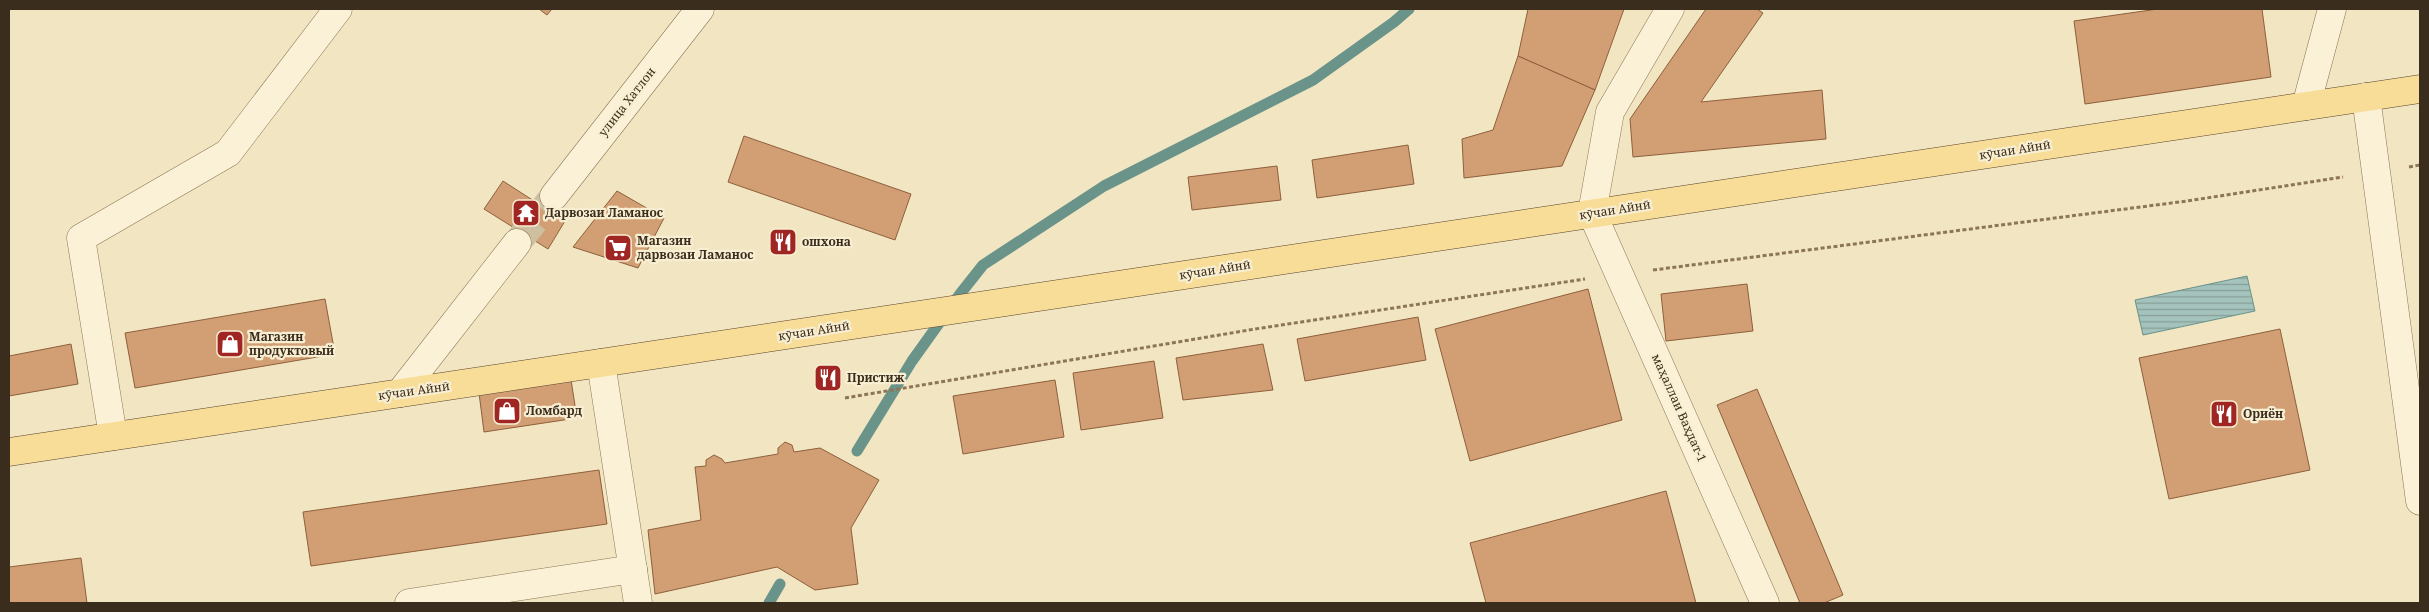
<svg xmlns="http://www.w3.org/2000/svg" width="2429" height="612" viewBox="0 0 2429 612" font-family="'Noto Serif',serif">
  <defs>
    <pattern id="water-rules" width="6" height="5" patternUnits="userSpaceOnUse" patternTransform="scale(1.25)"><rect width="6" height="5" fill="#a4c3bc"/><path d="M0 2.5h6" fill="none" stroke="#879f98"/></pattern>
  </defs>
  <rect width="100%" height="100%" fill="#f1e5c2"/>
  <polygon fill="url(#water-rules)" stroke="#6a938a" points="2247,276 2255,311 2143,335 2135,300"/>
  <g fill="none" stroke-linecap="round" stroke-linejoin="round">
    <g stroke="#6a938a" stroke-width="11">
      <polyline points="857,451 912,361 960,294 983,265 1104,186 1313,80 1394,22 1409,9"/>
      <polyline points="769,603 780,584"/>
    </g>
  </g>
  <g fill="#d29f75" stroke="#8e5f3b">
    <polygon points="539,9 552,9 547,15"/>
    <polygon points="1528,9 1624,9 1595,90 1518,56"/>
    <polygon points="1706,9 1757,9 1763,13 1701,102 1822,90 1826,139 1633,157 1630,119"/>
    <polygon points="2158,9 2262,9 2271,77 2085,104 2074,21"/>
    <polygon points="1518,56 1595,90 1562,166 1464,178 1462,139 1493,130"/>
    <polygon points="744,136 911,194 895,240 728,182"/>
    <polygon points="1408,145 1414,184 1317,198 1312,160"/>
    <polygon points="1277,166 1281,200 1192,210 1188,177"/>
    <polygon points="503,181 565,221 548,249 484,209"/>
    <polygon points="617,191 664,218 638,268 573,247"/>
    <polygon points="1747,284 1753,331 1666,341 1661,294"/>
    <polygon points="1588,289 1622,420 1470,461 1435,329"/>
    <polygon points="325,299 335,354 135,388 125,333"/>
    <polygon points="1418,317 1426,360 1305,381 1297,339"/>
    <polygon points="2280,329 2310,470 2169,499 2139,358"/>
    <polygon points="71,344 78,384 9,396 9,356"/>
    <polygon points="1263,344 1273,390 1183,400 1176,358"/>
    <polygon points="1154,361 1163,418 1081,430 1073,373"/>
    <polygon points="571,380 577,418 484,432 479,393"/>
    <polygon points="1055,380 1064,437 963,454 953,396"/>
    <polygon points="1757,389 1843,595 1824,603 1800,603 1717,405"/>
    <polygon points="785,442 792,445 794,452 820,448 879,480 851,528 858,584 815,590 777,567 655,594 648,530 701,520 695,467 706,466 706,460 714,455 722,459 725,463 778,454 778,448"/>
    <polygon points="599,470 607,524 311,566 303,512"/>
    <polygon points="1666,491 1696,603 1486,603 1470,543"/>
    <polygon points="81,558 87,603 9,603 9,567"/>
  </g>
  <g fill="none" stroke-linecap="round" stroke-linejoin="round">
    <polyline stroke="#cdc0a1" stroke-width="28" stroke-dasharray="28 14" stroke-linecap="butt" points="517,243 554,196"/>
    <defs>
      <g id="minor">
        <polyline points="1670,9 1610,112 1592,213 1765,603"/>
        <polyline points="2366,97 2420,501"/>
        <polyline points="2306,106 2332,9"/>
        <polyline points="554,196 700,9"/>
        <polyline points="601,363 638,603"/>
        <polyline points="400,393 517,243"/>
        <polyline points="113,436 81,238 228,153 338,9"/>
        <polyline points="409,603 633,569"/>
      </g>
      <polyline id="major" points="9,452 2420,89"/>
    </defs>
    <use href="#minor" stroke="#8d7657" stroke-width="29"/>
    <use href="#major" stroke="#5a432c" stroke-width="29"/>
    <g stroke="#8d7657" stroke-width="3" stroke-dasharray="4 2.5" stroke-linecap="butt">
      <polyline points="2409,167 2420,165"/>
      <polyline points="1653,270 2187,201 2343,177"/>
      <polyline points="845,398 1255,329 1585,279"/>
    </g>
    <use href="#minor" stroke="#fbf1d6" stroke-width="28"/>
    <use href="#major" stroke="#f7dd97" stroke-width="28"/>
  </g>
  <defs>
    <symbol id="temple-square" viewBox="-11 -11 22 22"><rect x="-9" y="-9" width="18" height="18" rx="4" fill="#a02623" stroke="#f8eed2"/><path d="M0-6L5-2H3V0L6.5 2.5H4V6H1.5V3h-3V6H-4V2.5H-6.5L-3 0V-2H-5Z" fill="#fff"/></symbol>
    <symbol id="restaurant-square" viewBox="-11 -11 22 22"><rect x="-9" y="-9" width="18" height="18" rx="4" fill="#a02623" stroke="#f8eed2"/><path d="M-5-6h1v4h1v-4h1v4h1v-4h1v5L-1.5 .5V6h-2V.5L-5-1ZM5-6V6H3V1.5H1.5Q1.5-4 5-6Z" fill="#fff"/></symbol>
    <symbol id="supermarket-square" viewBox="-11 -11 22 22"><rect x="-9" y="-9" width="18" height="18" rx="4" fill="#a02623" stroke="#f8eed2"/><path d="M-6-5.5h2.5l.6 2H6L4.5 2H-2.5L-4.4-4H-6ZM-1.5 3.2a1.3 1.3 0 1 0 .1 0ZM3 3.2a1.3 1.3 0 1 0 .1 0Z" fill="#fff"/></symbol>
    <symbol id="shop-square" viewBox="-11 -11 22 22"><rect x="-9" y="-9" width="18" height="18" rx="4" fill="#a02623" stroke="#f8eed2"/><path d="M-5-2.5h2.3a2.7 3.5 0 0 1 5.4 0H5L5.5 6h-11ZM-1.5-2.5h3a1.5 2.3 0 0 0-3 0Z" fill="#fff"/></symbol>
  </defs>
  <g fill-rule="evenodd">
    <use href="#temple-square" x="510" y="197" width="32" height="32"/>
    <use href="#restaurant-square" x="767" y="226" width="32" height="32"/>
    <use href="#supermarket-square" x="602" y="232" width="32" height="32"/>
    <use href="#shop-square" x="214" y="328" width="32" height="32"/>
    <use href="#restaurant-square" x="812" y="362" width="32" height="32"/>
    <use href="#shop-square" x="491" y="395" width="32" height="32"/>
    <use href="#restaurant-square" x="2208" y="398" width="32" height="32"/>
  </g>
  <g text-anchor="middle" stroke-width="4.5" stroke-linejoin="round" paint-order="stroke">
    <g font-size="12" fill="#3b2d1d" stroke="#f8eed2">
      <text transform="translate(627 102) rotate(-52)" y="4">улица Хатлон</text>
      <text transform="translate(2015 150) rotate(-9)" y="4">кӯчаи Айнӣ</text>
      <text transform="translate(1615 210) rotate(-9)" y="4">кӯчаи Айнӣ</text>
      <text transform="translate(1215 270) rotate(-9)" y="4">кӯчаи Айнӣ</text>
      <text transform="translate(814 331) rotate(-9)" y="4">кӯчаи Айнӣ</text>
      <text transform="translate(414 391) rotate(-8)" y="4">кӯчаи Айнӣ</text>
      <text transform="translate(1679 408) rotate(66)" y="4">маҳаллаи Ваҳдат-1</text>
    </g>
    <g font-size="12" font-weight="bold" fill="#3b2d1d" stroke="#f8eed2" text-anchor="start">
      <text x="545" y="217">Дарвозаи Ламанос</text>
      <text x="637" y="245">Магазин<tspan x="637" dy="14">дарвозаи Ламанос</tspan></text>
      <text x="802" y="246">ошхона</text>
      <text x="249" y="341">Магазин<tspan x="249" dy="14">продуктовый</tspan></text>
      <text x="847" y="382">Пристиж</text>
      <text x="526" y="415">Ломбард</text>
      <text x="2243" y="418">Ориён</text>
    </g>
  </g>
  <rect width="2429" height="612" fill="none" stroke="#3b2d1d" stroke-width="20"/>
</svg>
